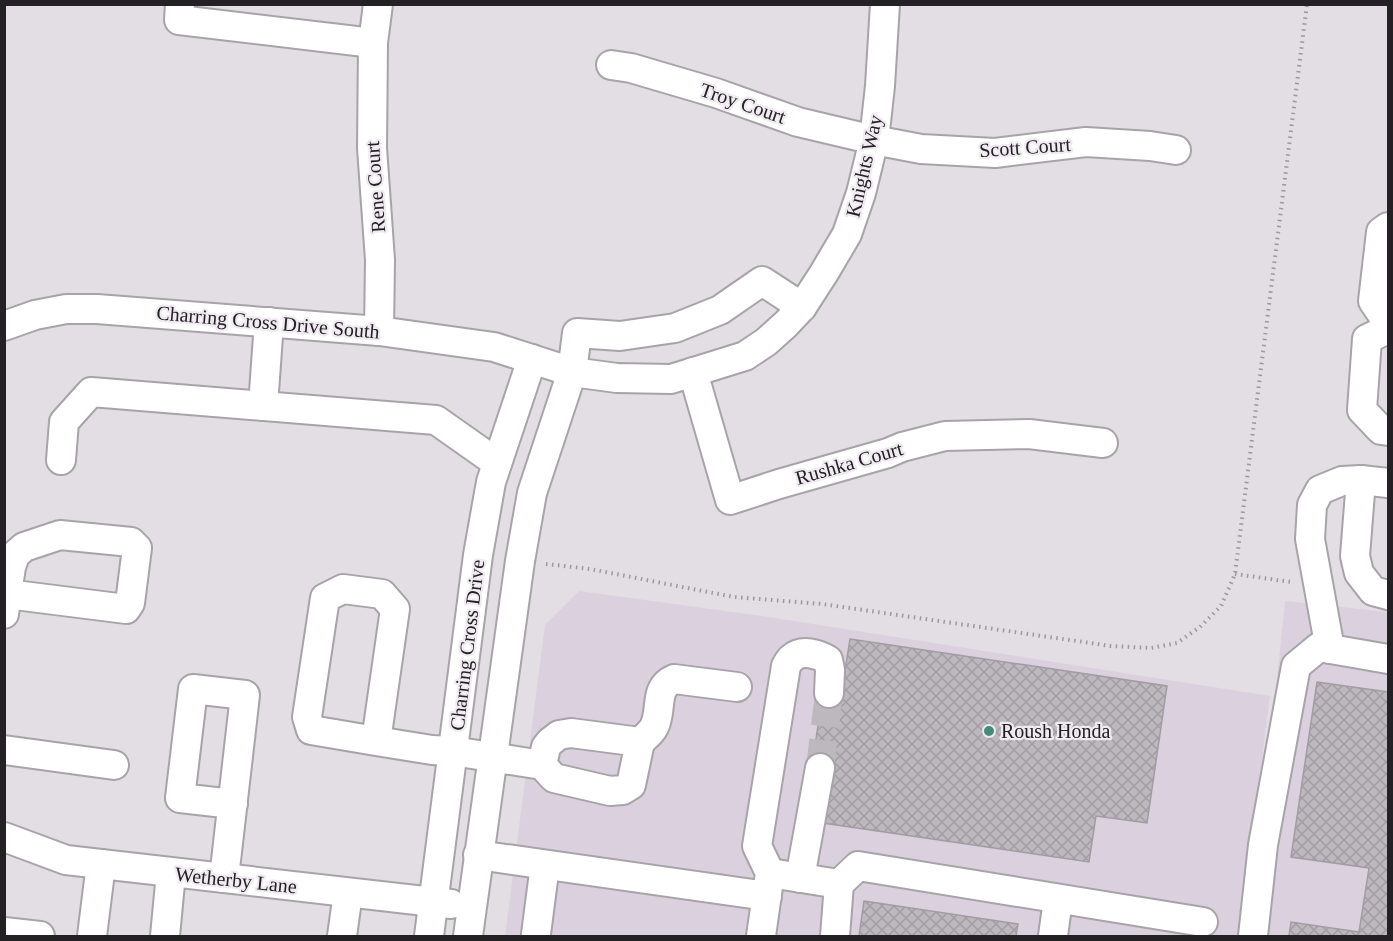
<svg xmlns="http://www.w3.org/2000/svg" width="1393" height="941" viewBox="0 0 1393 941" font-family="Georgia,serif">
  <defs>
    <pattern id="building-cross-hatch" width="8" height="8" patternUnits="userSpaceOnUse" patternTransform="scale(1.5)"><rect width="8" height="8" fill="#bdb7be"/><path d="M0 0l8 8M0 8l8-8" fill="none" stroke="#a29da3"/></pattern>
  </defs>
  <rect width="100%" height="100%" fill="#e3dde4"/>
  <g fill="#dbd1de">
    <polygon points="579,591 762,616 1270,696 1240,936 505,936 545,625"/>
    <polygon points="1285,601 1388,612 1388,936 1251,936"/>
  </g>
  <g fill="url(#building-cross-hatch)" stroke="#a19ca3" stroke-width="1.5">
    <polygon points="850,639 1167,686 1147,823 1096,816 1089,862 823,823 812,766 823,692 841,695"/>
    <polygon points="1317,682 1388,692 1388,936 1289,936 1291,922 1359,932 1369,868 1291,857"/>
    <polygon points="864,901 1018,924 1016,936 859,936"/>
  </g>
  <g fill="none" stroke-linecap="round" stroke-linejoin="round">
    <polyline stroke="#bdb7be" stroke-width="28" stroke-dasharray="28 14" stroke-linecap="butt" points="820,768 829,693"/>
    <defs>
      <g id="minor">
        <polyline points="180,4 179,20 373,43 378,4"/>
        <polyline points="373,43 372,148 380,260 379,331"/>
        <polyline points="611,65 631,68 716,93 798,122 874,140 921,149 995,153 1086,142 1150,146 1176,150"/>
        <polyline points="1388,227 1381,232 1373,301 1388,323"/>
        <polyline points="4,326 35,315 66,309 97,309 379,331 494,347 572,372 617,378 671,379 745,356 766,342 786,324 802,307 824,273 847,234 861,193 874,140 880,86 885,4"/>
        <polyline points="1388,329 1367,339 1362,410 1381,430 1388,431"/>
        <polyline points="693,372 730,500 779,484 888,453 902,447 945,436 1029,434 1103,443"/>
        <polyline points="263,406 269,322"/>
        <polyline points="61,460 64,422 91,392 436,420 497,463"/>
        <polyline points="1361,480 1355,556 1359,573 1373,591 1388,595"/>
        <polyline points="4,614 11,567 15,555 24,547 60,535 131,542 137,548 130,603 126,609 7,594"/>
        <polyline points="1330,649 1310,539 1312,505 1320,490 1342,481 1361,480 1388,483"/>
        <polyline points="376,741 395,609 382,594 343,589 325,598 307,717 311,730 376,741 432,750 453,751 542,765 554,778 610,791 623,790 631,785 640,742 571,733 559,735 550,742 546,747 542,765"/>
        <path d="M640,742C645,737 651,733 654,727C663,710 653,688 674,679L737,687"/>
        <polyline points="4,750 114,765"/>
        <polyline points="4,837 66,860 451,904"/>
        <polyline points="478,855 767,896"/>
        <polyline points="770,873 839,884 858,866 1203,922"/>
        <polyline points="224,878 245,695 193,689 180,798 233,804"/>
        <polyline points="800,878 820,768"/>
        <polyline points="4,932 40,936"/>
        <polyline points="536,934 545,865"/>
        <polyline points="92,936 101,864"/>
        <polyline points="165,936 171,873"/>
        <polyline points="342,936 348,893"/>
        <polyline points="429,936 478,555 491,482 532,359"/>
        <polyline points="468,936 520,561 532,493 572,372 577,333 620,336 675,328 720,310 762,281 802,307"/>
        <path d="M761,936L770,873L757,846L786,666C788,663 789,660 792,658C802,649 818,654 828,660L830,670L829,693"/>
        <polyline points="835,936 839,884"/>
        <polyline points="1053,936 1058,899"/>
        <polyline points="1253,936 1263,845 1296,666 1319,647 1388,659"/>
      </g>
    </defs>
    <use href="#minor" stroke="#a8a3a9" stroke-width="32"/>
    <g stroke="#9c989d" stroke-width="4" stroke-dasharray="1.5 4.5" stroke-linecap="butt">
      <polyline points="546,564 590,569 734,597 822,604 1111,646 1151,648 1177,643 1200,627 1221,606 1235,574 1307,4"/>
      <polyline points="1235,574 1291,582"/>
    </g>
    <use href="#minor" stroke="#fff" stroke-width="28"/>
  </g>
  <circle fill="#47897b" stroke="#f0ebf1" stroke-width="2" cx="989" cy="731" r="6"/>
  <g text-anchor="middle" stroke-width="4.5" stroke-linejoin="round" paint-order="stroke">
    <g font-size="20" fill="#232124" stroke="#f0ebf1">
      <text transform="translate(743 103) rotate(19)" y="7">Troy Court</text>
      <text transform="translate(1025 147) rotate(-4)" y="7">Scott Court</text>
      <text transform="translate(864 166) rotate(-77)" y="7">Knights Way</text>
      <text transform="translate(375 187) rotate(-94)" y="7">Rene Court</text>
      <text transform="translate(268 322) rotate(5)" y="7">Charring Cross Drive South</text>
      <text transform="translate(849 463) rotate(-16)" y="7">Rushka Court</text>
      <text transform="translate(467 645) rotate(-83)" y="7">Charring Cross Drive</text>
      <text transform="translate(236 880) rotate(6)" y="7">Wetherby Lane</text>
    </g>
    <g font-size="20" fill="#232124" stroke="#f0ebf1" text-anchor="start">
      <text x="1001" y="738">Roush Honda</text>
    </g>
  </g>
  <rect width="1393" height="941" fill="none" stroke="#232124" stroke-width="12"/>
</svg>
